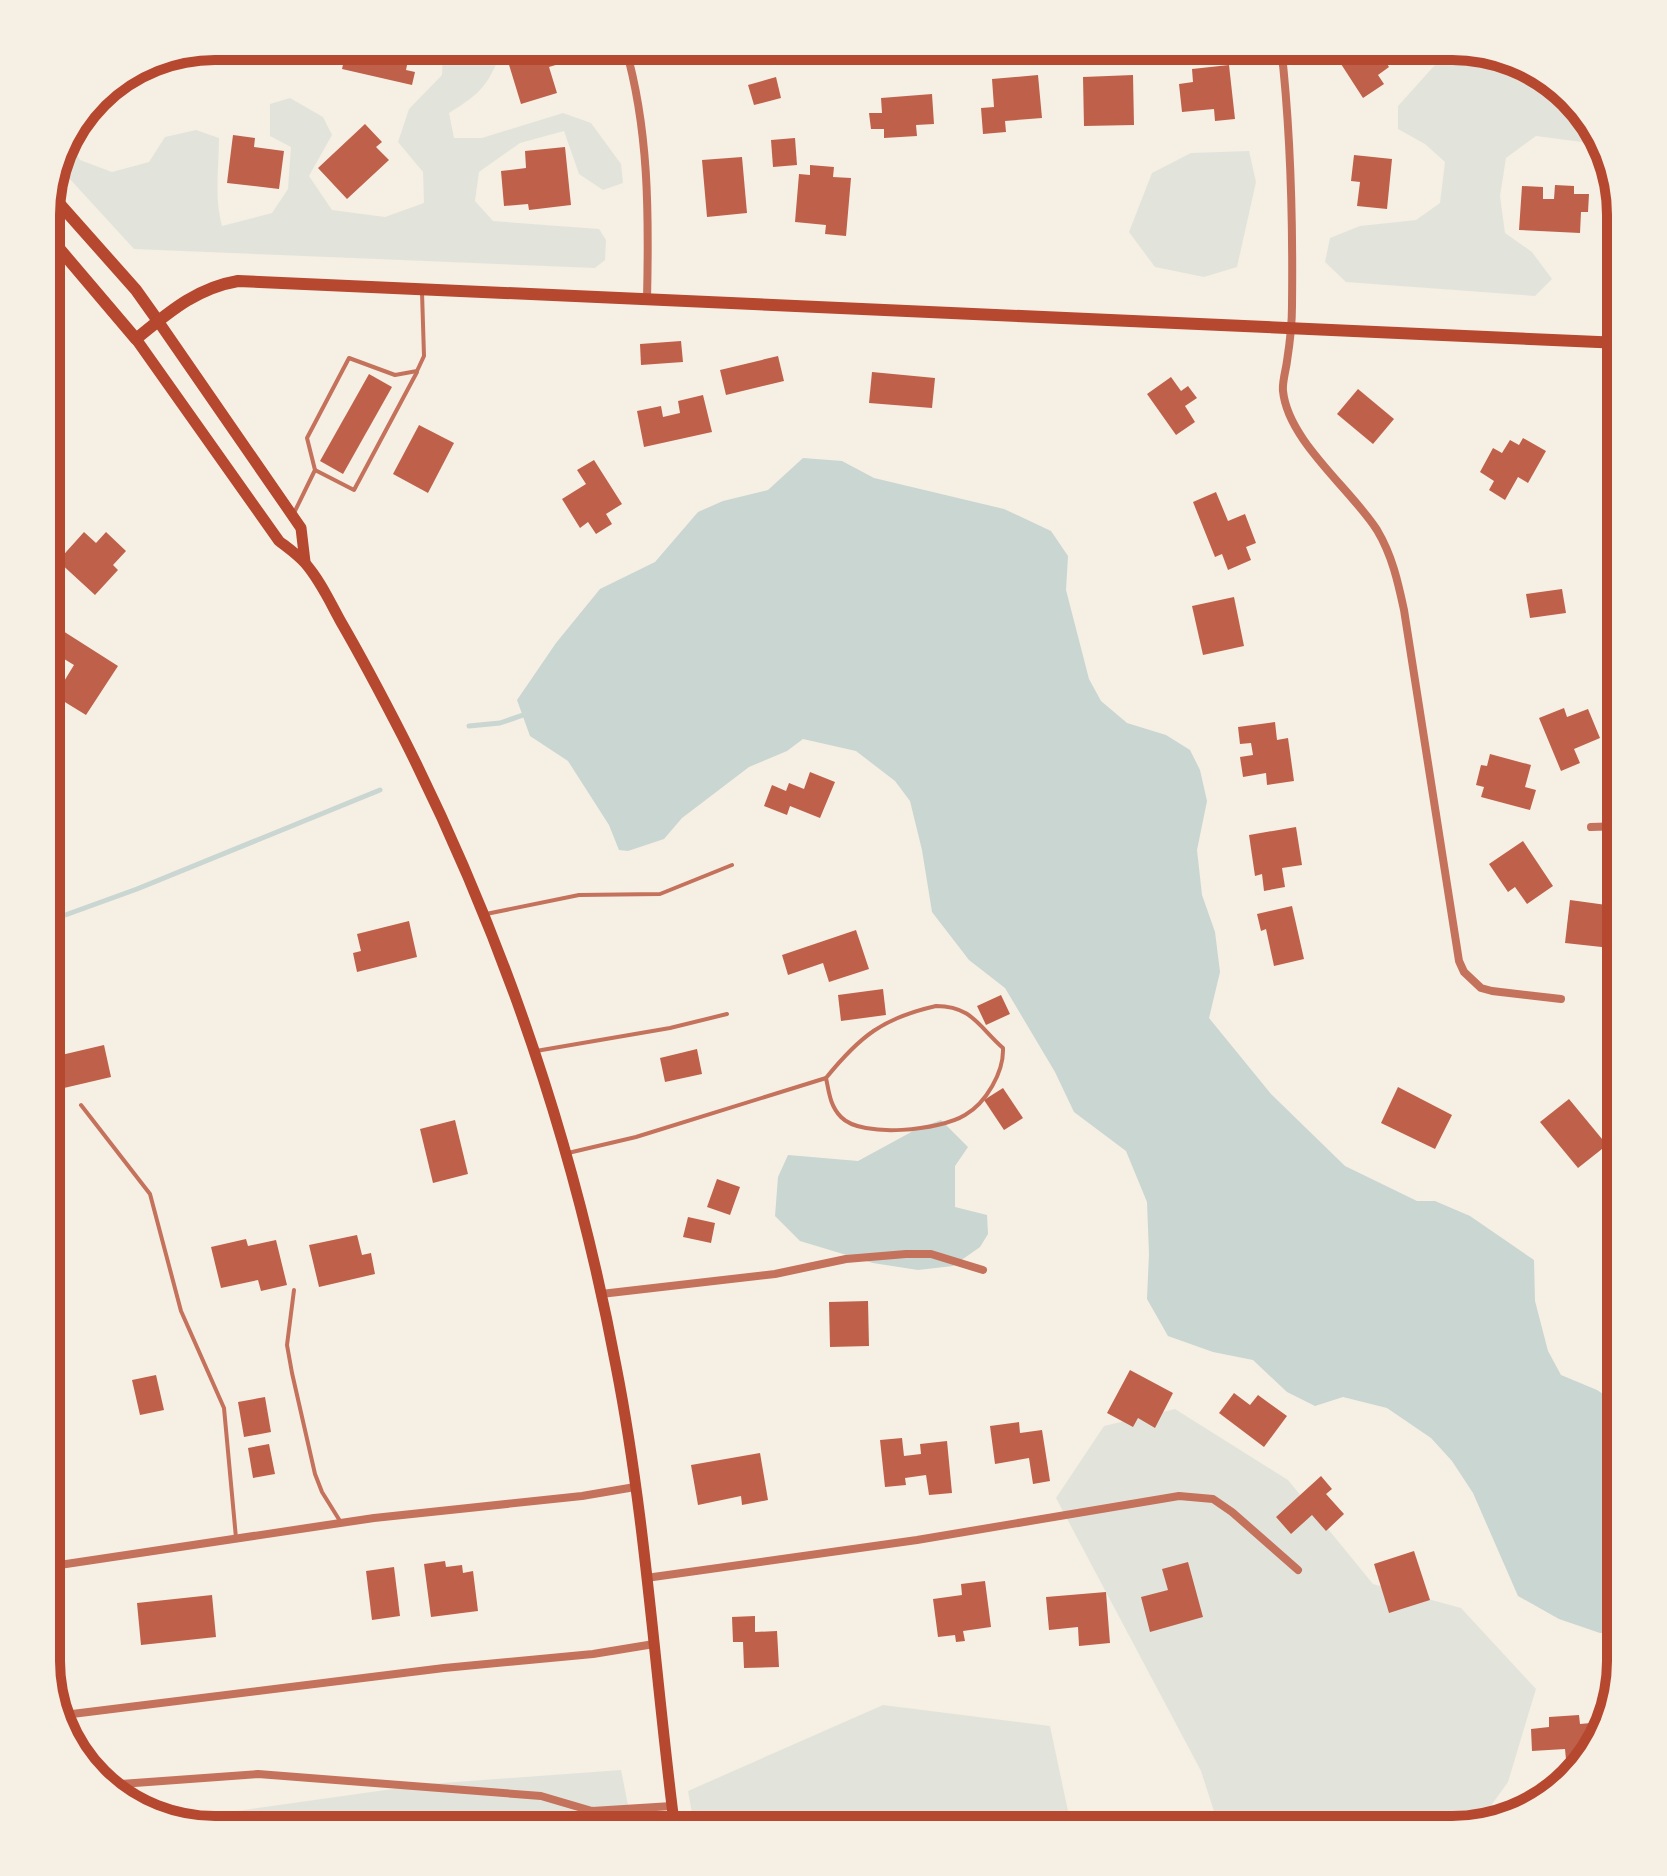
<svg xmlns="http://www.w3.org/2000/svg" width="1667" height="1876" viewBox="0 0 1667 1876" font-family="Poppins,sans-serif">
  <rect width="100%" height="100%" fill="#f6efe4"/>
  <g fill="#e2e4dc">
    <path d="M443,46L503,48C488,85 483,92 449,113L454,138H482L563,113L591,123L621,164L623,183L603,190L579,174L564,131L520,143L479,172L475,201L493,221L599,229L606,240L605,260L595,268L134,249L57,165L67,136L80,160L112,172L149,162L165,137L196,130L219,138C219,168 214,197 222,226L272,213L288,189L291,147L270,136V104L290,98L323,117L332,135L309,176L332,210L385,217L424,203L423,172L398,142L409,109L442,75Z"/>
    <polygon points="1452,46 1463,46 1536,68 1586,112 1597,144 1536,136 1506,158 1500,196 1505,233 1532,252 1552,279 1535,296 1346,282 1325,262 1330,238 1360,226 1416,220 1440,203 1445,162 1425,144 1398,129 1398,106"/>
    <polygon points="1249,151 1256,182 1237,267 1204,277 1155,267 1129,232 1152,173 1191,153"/>
    <polygon points="1175,1409 1288,1480 1373,1584 1461,1608 1536,1689 1508,1782 1480,1821 1453,1830 1220,1830 1201,1771 1056,1498 1104,1426"/>
    <polygon points="883,1705 1050,1726 1072,1830 695,1830 688,1791"/>
    <polygon points="621,1770 633,1830 214,1830 173,1820 428,1784"/>
  </g>
  <g fill="#c9d6d2">
    <polygon points="803,458 842,461 874,478 1004,509 1051,531 1068,556 1066,590 1089,679 1101,701 1127,723 1166,735 1190,750 1200,770 1207,801 1197,850 1202,895 1215,932 1220,972 1209,1018 1271,1094 1345,1166 1417,1201 1435,1201 1470,1216 1534,1260 1535,1301 1548,1351 1561,1375 1597,1390 1621,1406 1621,1633 1600,1633 1559,1619 1518,1596 1473,1493 1452,1461 1431,1438 1387,1408 1343,1397 1315,1406 1287,1392 1253,1360 1213,1352 1168,1336 1147,1299 1149,1254 1147,1202 1126,1151 1074,1112 1055,1072 1005,988 969,960 932,912 922,850 910,801 895,781 856,751 803,739 787,751 749,767 682,818 664,839 628,851 619,850 609,825 568,761 530,736 517,700 556,643 600,589 655,562 698,512 723,501 768,490"/>
    <polygon points="941,1120 968,1147 955,1166 955,1207 987,1215 988,1234 980,1247 953,1266 918,1270 873,1263 800,1241 775,1216 778,1177 788,1155 858,1161 915,1130"/>
  </g>
  <g fill="none" stroke-linecap="round" stroke-linejoin="round">
    <g stroke="#c9d6d2" stroke-width="5">
      <polyline points="469,726 500,723 529,713"/>
      <polyline points="46,922 137,889 380,790"/>
    </g>
  </g>
  <g fill="#bf614a">
    <polygon points="371,46 411,46 406,70 415,72 412,85 342,69 347,47 369,52"/>
    <polygon points="539,46 554,46 559,64 549,67 557,93 521,104 506,55"/>
    <polygon points="703,46 736,46 736,48 704,54"/>
    <polygon points="1351,46 1376,46 1389,67 1378,75 1384,84 1363,98 1341,64 1353,56 1348,48"/>
    <polygon points="1229,65 1235,119 1215,121 1214,109 1182,112 1179,84 1193,82 1192,69"/>
    <polygon points="1038,75 1042,118 1005,121 1006,132 983,134 981,108 994,107 992,79"/>
    <polygon points="1133,75 1134,125 1084,126 1083,77"/>
    <polygon points="776,77 781,98 754,105 748,85"/>
    <polygon points="932,94 934,124 916,125 917,136 884,138 884,129 871,129 869,113 882,113 881,98"/>
    <polygon points="365,124 382,142 376,147 389,160 347,199 318,168"/>
    <polygon points="233,135 255,138 254,147 284,151 279,189 227,183"/>
    <polygon points="795,138 797,165 773,167 771,140"/>
    <polygon points="565,147 571,205 529,210 528,204 504,206 501,171 526,168 525,151"/>
    <polygon points="1354,155 1392,159 1387,209 1357,206 1360,182 1351,181"/>
    <polygon points="742,157 747,213 707,217 702,160"/>
    <polygon points="810,165 834,167 833,177 851,178 846,236 825,234 826,225 795,222 799,174 810,175"/>
    <polygon points="1555,185 1574,186 1574,194 1589,194 1588,212 1581,212 1580,233 1519,230 1522,186 1543,187 1543,199 1554,199"/>
    <polygon points="681,341 683,362 641,365 640,344"/>
    <polygon points="778,356 784,381 726,395 720,370"/>
    <polygon points="872,372 935,378 932,408 869,403"/>
    <polygon points="369,374 392,387 343,474 320,461"/>
    <polygon points="1171,377 1181,391 1188,386 1197,398 1185,406 1195,422 1176,435 1147,394"/>
    <polygon points="1358,389 1394,419 1373,444 1337,414"/>
    <polygon points="703,395 712,432 644,447 637,411 661,406 663,417 680,413 678,401"/>
    <polygon points="419,425 454,443 428,493 393,474"/>
    <polygon points="1523,438 1546,451 1528,483 1518,477 1505,500 1489,490 1494,481 1480,472 1493,448 1502,453 1510,440 1519,445"/>
    <polygon points="594,460 622,504 606,514 612,524 596,534 588,522 580,528 562,499 586,484 577,470"/>
    <polygon points="1216,492 1228,521 1245,514 1256,543 1246,547 1251,560 1228,570 1222,554 1215,557 1193,502"/>
    <polygon points="84,532 96,543 106,532 126,551 113,565 118,570 95,595 58,561"/>
    <polygon points="1562,589 1566,613 1530,618 1526,594"/>
    <polygon points="1234,597 1244,646 1203,655 1192,606"/>
    <polygon points="63,631 118,666 86,715 55,696 74,665 51,651"/>
    <polygon points="1564,708 1567,717 1588,709 1600,738 1574,749 1580,763 1561,771 1539,718"/>
    <polygon points="1275,722 1277,740 1288,738 1294,781 1267,785 1266,773 1243,777 1240,757 1253,755 1251,743 1240,744 1238,727"/>
    <polygon points="1490,754 1531,765 1525,787 1536,790 1530,810 1481,797 1484,787 1476,785 1481,765 1487,766"/>
    <polygon points="810,772 835,782 820,818 790,806 787,815 764,806 772,785 786,791 789,783 804,789"/>
    <polygon points="1296,827 1302,865 1282,868 1285,887 1264,891 1262,874 1255,876 1249,835"/>
    <polygon points="1523,841 1553,886 1527,904 1515,887 1508,892 1489,864"/>
    <polygon points="1570,900 1621,907 1620,949 1565,943"/>
    <polygon points="1292,906 1304,959 1274,966 1266,929 1261,931 1257,914"/>
    <polygon points="409,921 417,957 357,972 353,953 361,951 357,934"/>
    <polygon points="856,930 869,969 829,982 823,963 788,975 782,955"/>
    <polygon points="883,989 886,1015 841,1021 838,995"/>
    <polygon points="1001,995 1010,1014 986,1025 977,1006"/>
    <polygon points="104,1045 111,1077 64,1088 57,1056"/>
    <polygon points="697,1049 702,1074 665,1082 660,1058"/>
    <polygon points="1398,1087 1452,1115 1435,1149 1381,1123"/>
    <polygon points="1003,1088 1023,1118 1004,1130 984,1100"/>
    <polygon points="1569,1099 1607,1145 1578,1168 1540,1122"/>
    <polygon points="455,1120 468,1174 433,1183 420,1129"/>
    <polygon points="717,1179 740,1187 730,1215 707,1207"/>
    <polygon points="688,1217 715,1223 711,1243 683,1237"/>
    <polygon points="357,1235 362,1255 371,1253 375,1274 319,1287 309,1245"/>
    <polygon points="246,1239 248,1246 276,1240 287,1285 261,1291 258,1280 221,1288 211,1247"/>
    <polygon points="868,1301 869,1346 830,1347 829,1302"/>
    <polygon points="1621,1306 1621,1344 1606,1336"/>
    <polygon points="1130,1370 1173,1393 1155,1428 1138,1418 1133,1427 1107,1413"/>
    <polygon points="156,1375 164,1410 140,1415 132,1380"/>
    <polygon points="1234,1393 1250,1405 1258,1395 1287,1416 1264,1447 1219,1413"/>
    <polygon points="265,1397 271,1432 244,1437 238,1402"/>
    <polygon points="1019,1422 1020,1433 1042,1430 1050,1481 1033,1484 1029,1458 995,1464 990,1426"/>
    <polygon points="902,1438 904,1456 921,1454 920,1444 947,1441 952,1493 929,1495 926,1475 905,1478 906,1485 885,1487 880,1440"/>
    <polygon points="269,1444 275,1474 253,1478 248,1448"/>
    <polygon points="760,1453 768,1500 742,1505 741,1496 698,1505 691,1465"/>
    <polygon points="1321,1476 1332,1489 1326,1494 1344,1514 1326,1531 1312,1515 1291,1534 1276,1517"/>
    <polygon points="1414,1551 1430,1600 1389,1613 1374,1564"/>
    <polygon points="445,1561 446,1567 462,1565 463,1573 473,1571 478,1611 431,1617 424,1564"/>
    <polygon points="1188,1562 1203,1617 1150,1632 1141,1597 1168,1590 1162,1569"/>
    <polygon points="394,1567 400,1616 372,1620 366,1571"/>
    <polygon points="985,1581 991,1627 963,1631 965,1641 956,1642 955,1635 938,1637 933,1599 962,1595 961,1584"/>
    <polygon points="1106,1592 1110,1643 1079,1646 1078,1627 1049,1630 1046,1597"/>
    <polygon points="212,1595 216,1637 141,1645 137,1603"/>
    <polygon points="755,1616 755,1632 777,1631 779,1667 744,1668 743,1642 733,1642 732,1617"/>
    <polygon points="1579,1715 1580,1724 1591,1723 1593,1749 1568,1780 1565,1749 1532,1751 1531,1729 1549,1727 1549,1717"/>
  </g>
  <g fill="none" stroke-linecap="round" stroke-linejoin="round">
    <g stroke="#c5725c" stroke-width="4">
      <polyline points="315,470 354,490 417,372"/>
      <polyline points="294,513 315,470 307,438 349,358 395,375 417,371 424,356 422,292"/>
      <polyline points="486,914 579,895 660,894 732,865"/>
      <path d="M936,1006C972,1006 979,1027 1003,1048C1004,1072 986,1103 965,1115C941,1130 862,1139 841,1117C830,1106 829,1092 826,1078C860,1036 883,1018 936,1006Z"/>
      <polyline points="536,1051 670,1028 727,1014"/>
      <polyline points="81,1105 150,1194 181,1311 224,1408 236,1538"/>
      <polyline points="568,1153 636,1137 826,1078"/>
      <polyline points="294,1290 287,1345 292,1373 315,1474 322,1492 340,1521"/>
    </g>
    <g stroke="#c5725c" stroke-width="8">
      <polyline points="255,46 267,59"/>
      <path d="M625,46C649,129 649,214 647,300"/>
      <path d="M1281,46C1291,133 1293,219 1292,306C1292,325 1290,342 1287,361C1286,370 1282,382 1283,391C1288,441 1351,489 1377,530C1392,555 1398,582 1404,610L1459,961L1464,972L1481,988L1492,991L1561,999"/>
      <polyline points="1591,827 1621,826"/>
      <polyline points="601,1294 775,1274 846,1259 906,1254 931,1254 983,1270"/>
      <polyline points="46,1567 374,1518 582,1496 635,1487"/>
      <polyline points="646,1578 917,1540 1179,1496 1213,1499 1232,1512 1298,1570"/>
      <polyline points="64,1715 444,1668 593,1654 654,1644"/>
      <polyline points="107,1785 258,1774 541,1796 592,1811 672,1806"/>
      <polyline points="551,1830 592,1811"/>
    </g>
    <g stroke="#b5482f" stroke-width="11">
      <polyline points="158,321 301,528 305,562"/>
      <path d="M136,339L279,541C288,548 298,555 305,563C320,580 330,602 341,622C363,660 383,698 403,737C503,935 575,1148 616,1366C646,1519 655,1676 675,1830"/>
    </g>
    <g stroke="#b5482f" stroke-width="12">
      <polyline points="49,192 136,290 158,321"/>
      <path d="M46,233L136,339C168,313 196,288 238,281L1621,343"/>
    </g>
  </g>
  <path d="M0 0H1667V1876H0ZM215 60H1452A155 155 0 0 1 1607 215V1661A155 155 0 0 1 1452 1816H215A155 155 0 0 1 60 1661V215A155 155 0 0 1 215 60Z" fill="#f6efe4" fill-rule="evenodd"/>
  <path fill="none" stroke="#b5482f" stroke-width="10" d="M215 60H1452A155 155 0 0 1 1607 215V1661A155 155 0 0 1 1452 1816H215A155 155 0 0 1 60 1661V215A155 155 0 0 1 215 60Z"/>
</svg>
